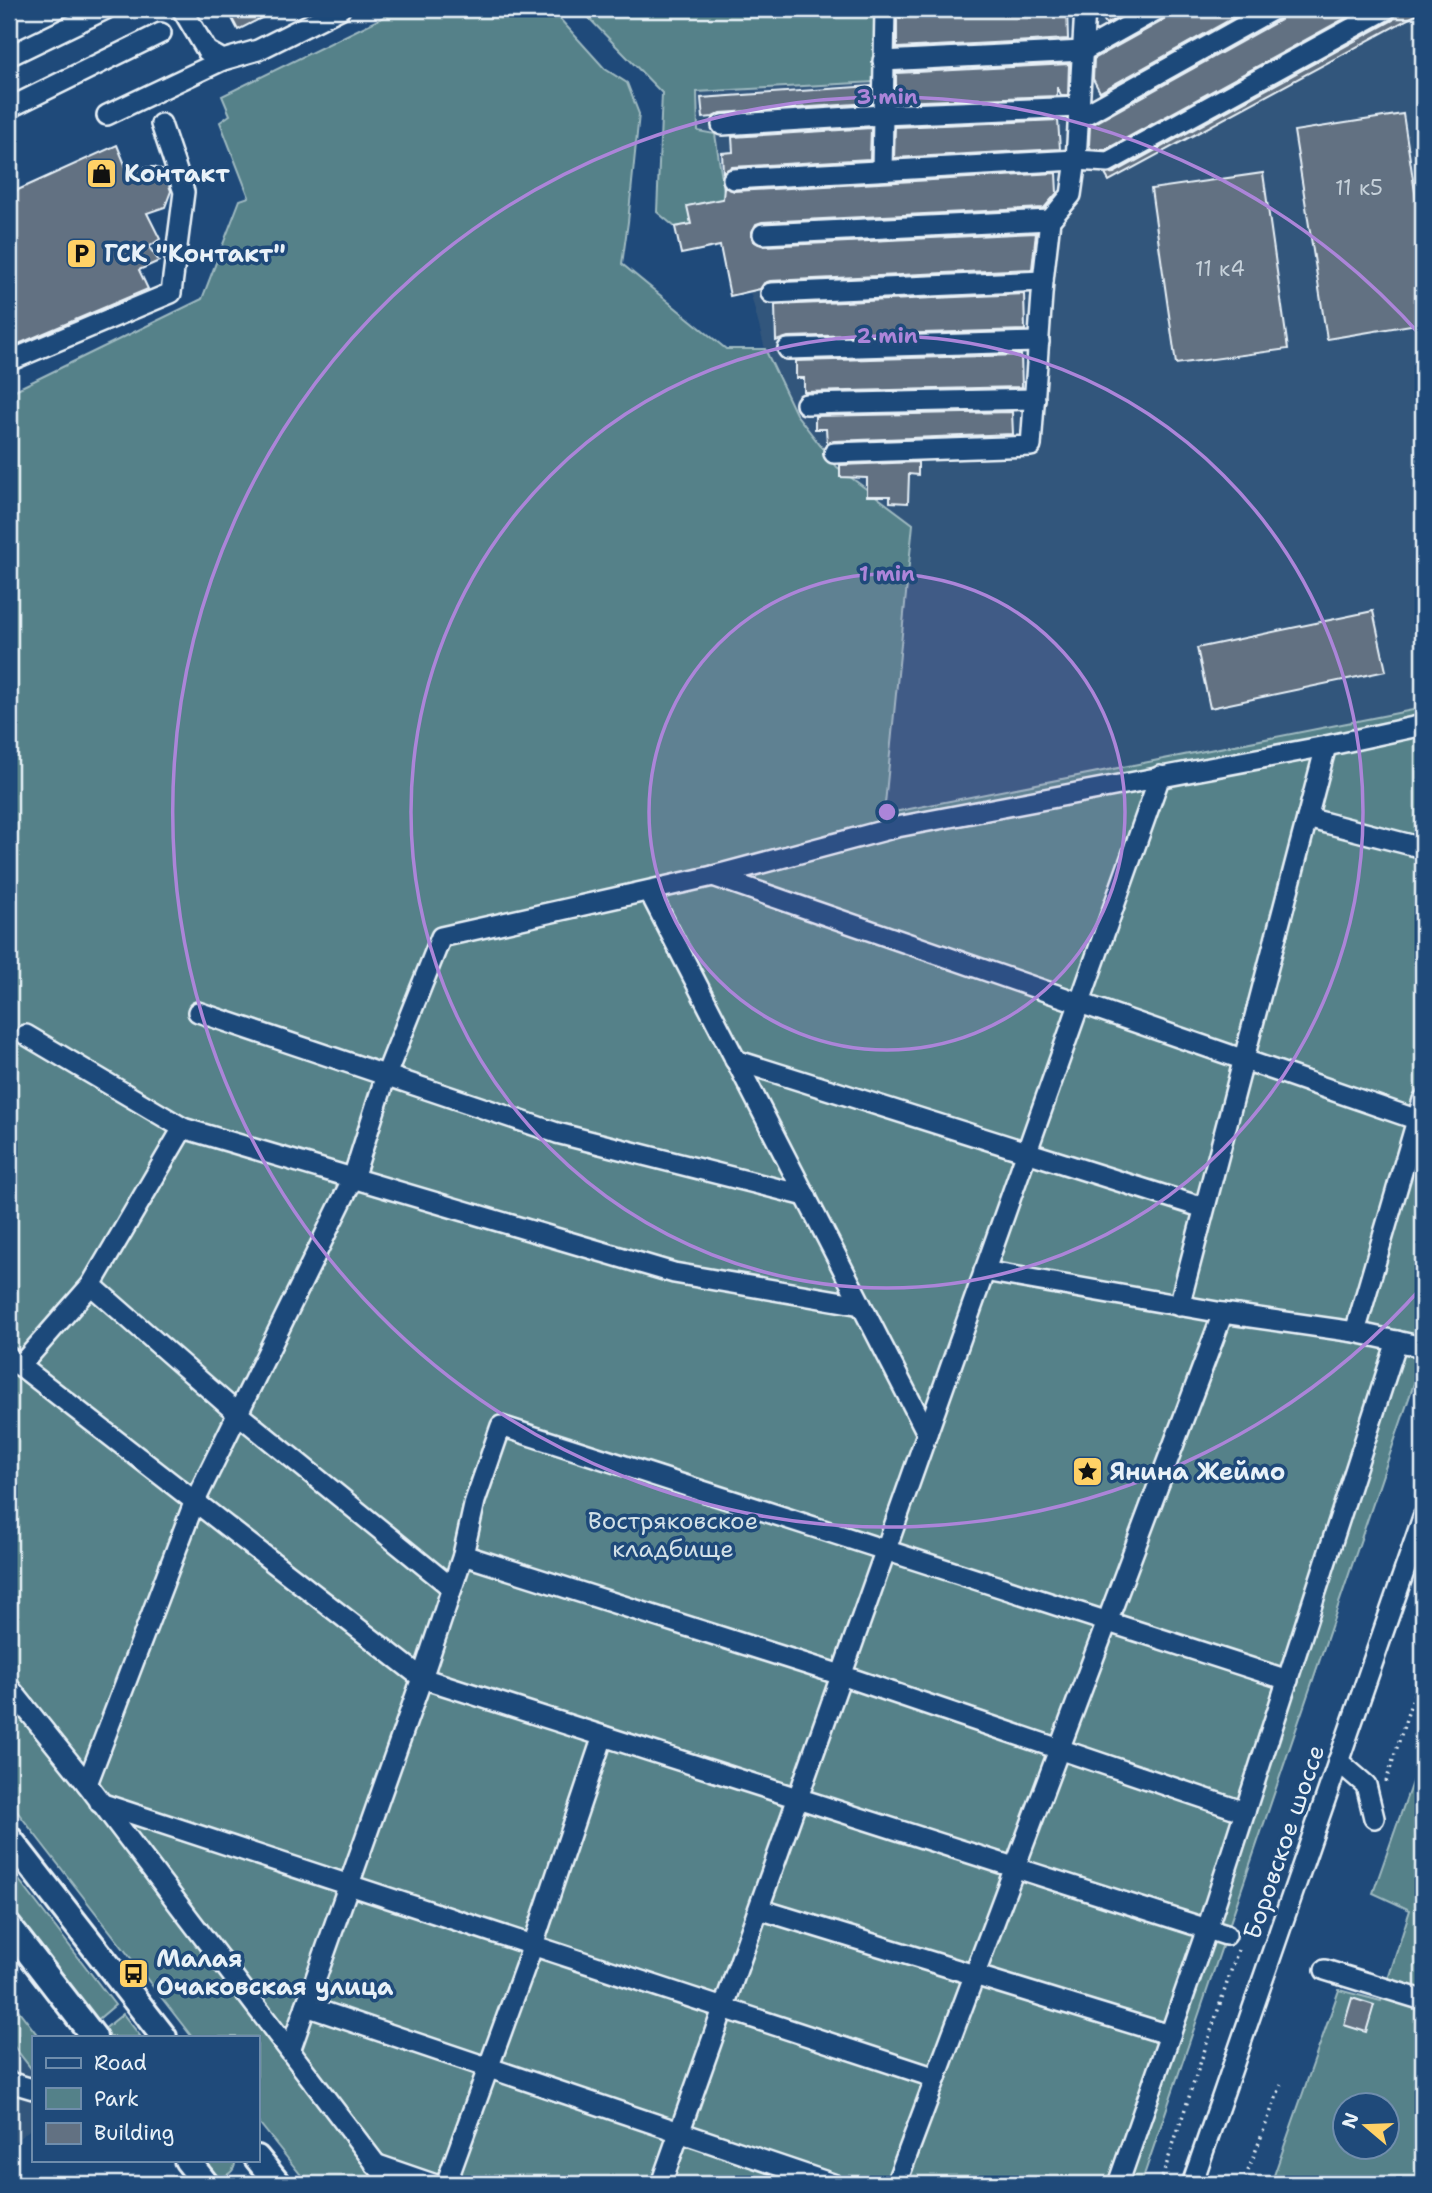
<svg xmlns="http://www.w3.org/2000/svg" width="1432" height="2193" viewBox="0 0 1432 2193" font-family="'Shantell Sans',sans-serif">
  <rect width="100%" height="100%" fill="#1f4a7a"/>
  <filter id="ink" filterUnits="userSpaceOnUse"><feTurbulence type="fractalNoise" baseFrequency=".0143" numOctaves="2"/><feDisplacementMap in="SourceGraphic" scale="14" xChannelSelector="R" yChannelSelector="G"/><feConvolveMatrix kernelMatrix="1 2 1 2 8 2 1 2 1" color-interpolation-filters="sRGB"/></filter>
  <g filter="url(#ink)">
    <g fill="#33567c">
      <polygon points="876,9 1423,9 1423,708 884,814 913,524 837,467 796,414 765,349 750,291 756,290 747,245 760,242 754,208 728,213 698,131 696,92 875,82"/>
      <polygon points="9,2040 33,2071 33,2127 9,2146"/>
    </g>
    <g fill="#548189" stroke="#9eb9c0" stroke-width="2" fill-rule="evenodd">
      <polygon points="400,9 551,9 605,69 627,83 639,114 628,222 622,264 726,349 765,349 796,414 837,467 913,524 884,814 1423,708 1423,1357 1141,2184 308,2184 257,2120 257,2037 192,2037 9,1801 9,393 202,299 240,200 249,197 220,122 230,115 222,96"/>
      <polygon points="580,9 876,9 875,82 697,92 698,131 715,134 725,198 688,206 691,224 675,227 657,212 662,93"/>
      <path d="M1423,1751V2184H1271L1339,1990L1381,2001L1410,1910L1373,1893ZM1344,2106H1386V2148H1344Z"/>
      <polygon points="9,1867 115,2005 95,2022 9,1910"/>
      <polygon points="9,1998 39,2037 33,2037 33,2071 9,2040"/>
      <polygon points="123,2014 141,2037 107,2037 102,2031"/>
      <path d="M202,2160H235C236,2169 230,2175 221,2177L214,2175Z"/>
    </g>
    <g fill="#627182" stroke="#e8f1f8" stroke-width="2">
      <polygon points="227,9 279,9 238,30"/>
      <polygon points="1067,9 1068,39 897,48 897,17"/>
      <polygon points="1098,9 1133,9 1106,24"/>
      <polygon points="1170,9 1249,9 1100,92 1093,79 1094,59 1164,20"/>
      <polygon points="1286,9 1362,9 1105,150 1091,149 1089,145 1090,126 1280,20"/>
      <polygon points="1399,9 1423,9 1423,11 1109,181 1105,174 1114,173 1393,20"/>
      <polygon points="1069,64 1068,95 1061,95 1057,87 1057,96 896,102 896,73"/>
      <polygon points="871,86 871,103 721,113 713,117 703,118 701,98"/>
      <polygon points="1403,114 1423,244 1423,323 1327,339 1294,131"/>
      <polygon points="1058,120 1060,149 894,158 895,127"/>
      <polygon points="871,128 870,159 732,167 723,172 722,153 733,152 732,137"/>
      <polygon points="117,145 126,167 154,167 164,171 171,191 165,207 147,213 160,239 149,247 159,261 139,270 148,289 9,348 9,194"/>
      <polygon points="1056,173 1057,193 1044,208 762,222 756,224 751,234 753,241 764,246 1036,233 1032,269 770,281 764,283 760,289 730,296 720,246 681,254 675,227 691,224 687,206 723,199 724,187 734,191"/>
      <polygon points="1263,173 1288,349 1176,364 1151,189"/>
      <polygon points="1024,294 1025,330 788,337 776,341 775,305"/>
      <polygon points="1021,355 1022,387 804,392 804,378 796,378 796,361"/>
      <polygon points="1012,412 1013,434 834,441 827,443 826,429 815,429 815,416"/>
      <polygon points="918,462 918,475 909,474 908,503 890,502 890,496 867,496 867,478 840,477 840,465"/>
      <polygon points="1373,611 1386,671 1210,708 1197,648"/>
      <polygon points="1352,1998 1374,2005 1366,2032 1344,2025"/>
    </g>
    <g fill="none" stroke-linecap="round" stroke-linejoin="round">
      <defs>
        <g id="minor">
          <polyline points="182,9 207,51 223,60 258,50 340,9"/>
          <polyline points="9,56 106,9"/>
          <polyline points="883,61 1083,51 1158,9"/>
          <polyline points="9,108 161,33"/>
          <polyline points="107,115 223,60"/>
          <polyline points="1079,118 1274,9"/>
          <polyline points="722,125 882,115 1079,107"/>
          <polyline points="882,170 885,9"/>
          <polyline points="733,179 1076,160 1108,162 1387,9"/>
          <polyline points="763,234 1050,220"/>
          <polyline points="771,293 1043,281"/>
          <polyline points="788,349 1039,342"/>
          <polyline points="9,361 171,293 184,192 161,124"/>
          <polyline points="806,404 1035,399"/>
          <polyline points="834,453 1031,446 1043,281 1050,220 1071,195 1076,160 1085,9"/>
          <polyline points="1307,818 1423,848"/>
          <polyline points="713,876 1418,1120"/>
          <polyline points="649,891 927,1433"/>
          <polyline points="198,1012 557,1133 806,1196"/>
          <polyline points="26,1035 183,1128"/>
          <polyline points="735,1060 1204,1208"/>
          <polyline points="984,1271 1223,1313 1355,1332 1423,1347"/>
          <polyline points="91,1285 238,1414 452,1588"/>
          <polyline points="1179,1306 1326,746"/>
          <polyline points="1355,1332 1423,1100"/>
          <polyline points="9,1357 422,1678 1226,1935"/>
          <polyline points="20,1366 91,1285 183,1128 674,1273 861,1305"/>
          <polyline points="463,1555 841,1675 1245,1812"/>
          <polyline points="9,1687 87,1784 391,2184"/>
          <polyline points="1338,1761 1366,1785 1374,1818"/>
          <polyline points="87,1784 194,1503 353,1178 386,1075 441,937 713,876 897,827 1326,746 1423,725"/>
          <polyline points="100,1803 936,2078"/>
          <polyline points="759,1909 1170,2035"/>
          <polyline points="1325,1970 1423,2000"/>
          <polyline points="306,2006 833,2184"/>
          <polyline points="290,2051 422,1678 463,1555 475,1501 501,1426 1288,1680"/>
          <polyline points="9,2082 33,2089"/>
          <polyline points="375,2164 433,2184"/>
          <polyline points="446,2184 533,1945 603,1736"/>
          <polyline points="661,2184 1160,776"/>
          <polyline points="896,2184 1223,1313"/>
          <polyline points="1118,2184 1207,1929 1397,1341"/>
          <polyline points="1192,2184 1423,1517"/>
        </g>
        <g id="major">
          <polyline points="9,1838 164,2037"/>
          <polyline points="9,1927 94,2037"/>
          <polyline points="257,2158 278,2184"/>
          <polyline points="187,2160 206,2184"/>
        </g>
      </defs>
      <use href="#minor" stroke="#e8f1f8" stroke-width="24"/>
      <use href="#major" stroke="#e8f1f8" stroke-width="30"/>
      <g stroke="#e8f1f8" stroke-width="3.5" stroke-dasharray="2 5" stroke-linecap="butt">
        <polyline points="1386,1782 1423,1666"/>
        <polyline points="1160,2184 1238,1950"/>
        <polyline points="1243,2184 1281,2085"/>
      </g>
      <use href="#minor" stroke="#1f4a7a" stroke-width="19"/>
      <use href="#major" stroke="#1f4a7a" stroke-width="24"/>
    </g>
  </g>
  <circle cx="887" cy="812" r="238" fill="#ac85d9" fill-opacity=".12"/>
  <g fill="none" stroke="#ac85d9" stroke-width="3.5">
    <circle cx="887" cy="812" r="238"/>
    <circle cx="887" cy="812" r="476"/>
    <path d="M1423 1286A715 715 0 1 1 1423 338"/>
  </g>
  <defs>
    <symbol id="shop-square" viewBox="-11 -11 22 22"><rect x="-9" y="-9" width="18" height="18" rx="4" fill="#ffd166" stroke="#1f4a7a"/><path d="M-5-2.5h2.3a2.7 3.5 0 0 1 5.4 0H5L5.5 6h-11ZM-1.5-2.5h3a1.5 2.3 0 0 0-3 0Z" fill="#111"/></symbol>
    <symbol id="parking-square" viewBox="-11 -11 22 22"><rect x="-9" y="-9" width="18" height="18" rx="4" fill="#ffd166" stroke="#1f4a7a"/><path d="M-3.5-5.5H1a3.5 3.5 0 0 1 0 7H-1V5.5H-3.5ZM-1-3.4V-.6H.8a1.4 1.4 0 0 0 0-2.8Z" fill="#111"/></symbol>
    <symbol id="sight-square" viewBox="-11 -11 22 22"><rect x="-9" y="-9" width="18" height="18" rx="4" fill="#ffd166" stroke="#1f4a7a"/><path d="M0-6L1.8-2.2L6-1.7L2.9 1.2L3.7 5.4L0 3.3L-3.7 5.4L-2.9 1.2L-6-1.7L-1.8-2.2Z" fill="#111"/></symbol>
    <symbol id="bus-square" viewBox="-11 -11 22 22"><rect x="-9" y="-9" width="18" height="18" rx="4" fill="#ffd166" stroke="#1f4a7a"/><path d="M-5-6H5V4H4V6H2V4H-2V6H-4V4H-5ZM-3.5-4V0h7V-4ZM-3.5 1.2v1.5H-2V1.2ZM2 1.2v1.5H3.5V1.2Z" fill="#111"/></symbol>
  </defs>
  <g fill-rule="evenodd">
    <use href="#shop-square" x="84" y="156" width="35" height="35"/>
    <use href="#parking-square" x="64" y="236" width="35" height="35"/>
    <use href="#sight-square" x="1070" y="1454" width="35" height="35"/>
    <use href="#bus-square" x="116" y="1956" width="35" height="35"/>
  </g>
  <g text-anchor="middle" stroke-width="7" stroke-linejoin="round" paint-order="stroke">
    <g font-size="21" fill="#c6d1da">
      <text x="1359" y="195">11 к5</text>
      <text x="1220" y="276">11 к4</text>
    </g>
    <g font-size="24" font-weight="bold" fill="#e8f1f8" stroke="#1f4a7a" text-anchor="start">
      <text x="124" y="182">Контакт</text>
      <text x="104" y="262">ГСК "Контакт"</text>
      <text x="1110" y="1480">Янина Жеймо</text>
      <text x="156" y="1967">Малая<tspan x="156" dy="28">Очаковская улица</tspan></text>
    </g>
    <g font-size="24" fill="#d2e0e7" stroke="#1f4a7a">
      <text x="673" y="1529">Востряковское<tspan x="673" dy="28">кладбище</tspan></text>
    </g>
    <g font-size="24" fill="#e8f1f8" stroke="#1f4a7a">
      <text transform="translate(1284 1842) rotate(-71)" y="8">Боровское шоссе</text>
    </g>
  </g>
  <circle cx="887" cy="812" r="10" fill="#ac85d9" stroke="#1f4a7a" stroke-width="3.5"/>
  <g font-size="21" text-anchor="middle" font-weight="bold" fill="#ac85d9" stroke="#1f4a7a" stroke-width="7" stroke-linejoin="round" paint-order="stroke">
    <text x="887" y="104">3 min</text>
    <text x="887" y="343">2 min</text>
    <text x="887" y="581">1 min</text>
  </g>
  <rect width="1432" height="2193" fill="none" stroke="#1f4a7a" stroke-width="35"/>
  <rect x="18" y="18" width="1397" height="2158" fill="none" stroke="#e8f1f8" stroke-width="2.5" filter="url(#ink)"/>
  <rect x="32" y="2036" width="228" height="126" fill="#1f4a7a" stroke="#6f8dac" stroke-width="2"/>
  <rect x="46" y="2058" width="35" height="10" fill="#1f4a7a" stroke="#6f8dac" stroke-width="2"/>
  <text x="94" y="2070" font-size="21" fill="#e8f1f8">Road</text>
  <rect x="46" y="2088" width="35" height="21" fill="#548189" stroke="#6f8dac" stroke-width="2"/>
  <text x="94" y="2106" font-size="21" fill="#e8f1f8">Park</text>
  <rect x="46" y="2123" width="35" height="21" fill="#627182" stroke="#6f8dac" stroke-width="2"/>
  <text x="94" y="2140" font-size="21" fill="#e8f1f8">Building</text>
  <g transform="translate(1366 2126) rotate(289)"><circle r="33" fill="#1f4a7a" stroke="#6f8dac" stroke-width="2"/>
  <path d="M0-5L12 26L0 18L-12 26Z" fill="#ffd166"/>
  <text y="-10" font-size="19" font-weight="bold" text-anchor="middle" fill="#e8f1f8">N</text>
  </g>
</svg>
